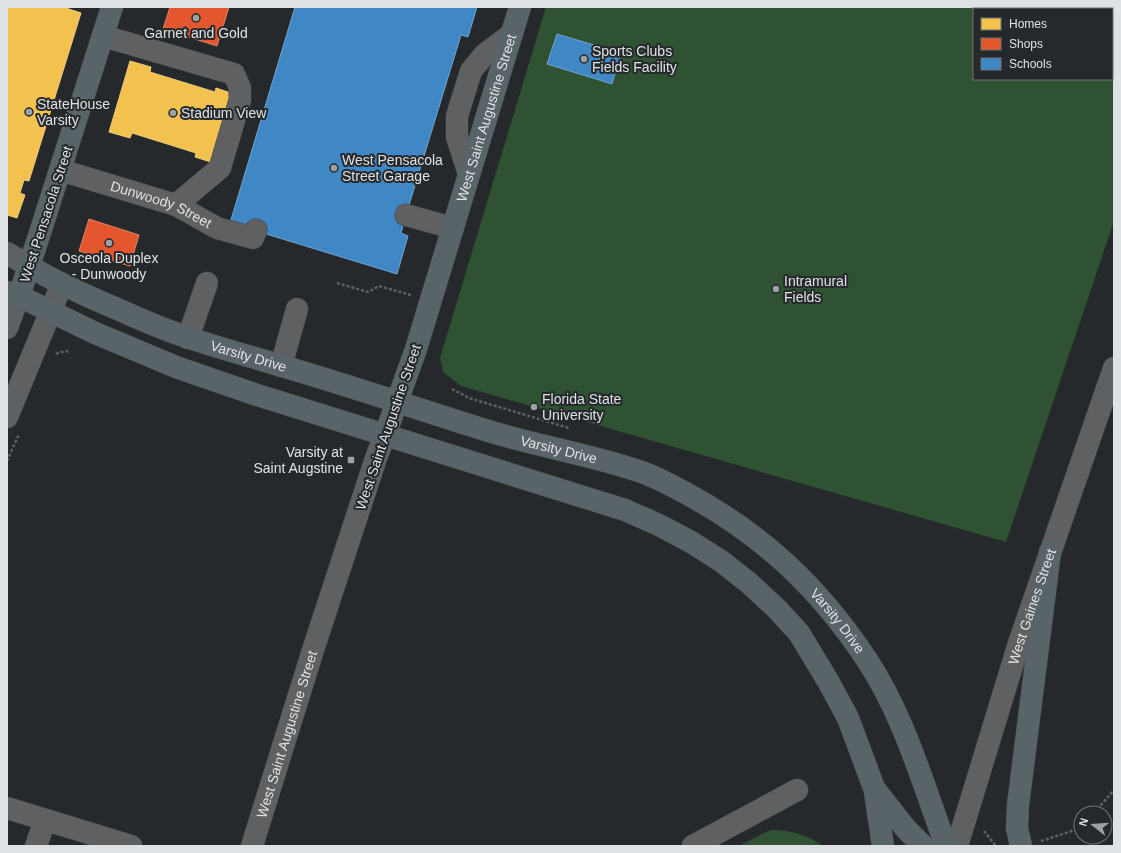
<svg xmlns="http://www.w3.org/2000/svg" width="1121" height="853" viewBox="0 0 1121 853" font-family="Arial,sans-serif">
  <rect width="100%" height="100%" fill="#26292b"/>
  <g fill="#2f5233" fill-rule="evenodd">
    <path d="M546,7H1114V221L1006,542L461,386L443,372L440,358ZM974,9H1112V79H974Z"/>
    <path d="M770,830C792,830 805,834 823,846H739Z"/>
  </g>
  <g fill="#f2c14e" stroke="#eccb7b">
    <polygon points="7,7 63,7 81,13 29,181 24,180 20,193 25,195 17,218 7,215"/>
    <polygon points="130,61 151,67 150,72 215,92 216,88 237,95 217,164 195,157 196,153 132,133 130,138 109,132"/>
  </g>
  <g fill="#e4572e" stroke="#e28165">
    <polygon points="170,7 229,7 217,46 163,29"/>
    <polygon points="89,219 139,235 130,266 79,251"/>
  </g>
  <g fill="#3f88c5" stroke="#6fa3ce">
    <polygon points="295,7 477,7 468,37 461,35 406,215 401,233 408,236 397,274 230,223"/>
    <polygon points="557,34 621,53 612,84 547,64"/>
  </g>
  <g fill="none" stroke-linecap="round" stroke-linejoin="round">
    <defs>
      <g id="minor">
        <polyline points="103,36 234,74 240,88 240,100 220,168 176,205"/>
        <path id="s1" d="M60,170L176,205L217,228L253,238L256,230"/>
        <polyline points="469,174 457,137 457,116 471,71 485,54 512,34"/>
        <polyline points="406,215 453,228"/>
        <polyline points="7,253 29,266"/>
        <polyline points="7,292 19,296 7,328"/>
        <polyline points="188,338 207,283"/>
        <polyline points="281,366 297,309"/>
        <polyline points="7,417 62,284"/>
        <polyline points="7,808 131,846"/>
        <polyline points="36,846 45,820"/>
        <path id="s2" d="M252,846L313,650L376,458L385,435"/>
        <polyline points="693,846 797,790"/>
        <path id="s3" d="M957,846L1019,643L1114,368"/>
      </g>
      <g id="major">
        <polyline points="112,7 37,242 19,296 95,333 176,367 254,394 625,510 659,525 691,542 721,561 749,583 777,609 799,633 828,681 848,718 874,788 906,829 923,846"/>
        <path id="s4" d="M29,266C59,284 91,298 122,311C144,321 165,330 187,337C221,349 257,358 292,369C360,389 427,412 495,433C539,446 585,454 629,468C648,473 665,482 682,491C761,533 818,586 867,660C904,716 923,784 946,846"/>
        <path id="s5" d="M385,435L416,349L520,7"/>
        <polyline points="875,792 883,846"/>
        <polyline points="1021,846 1017,828 1018,805 1050,552"/>
      </g>
    </defs>
    <use href="#minor" stroke="#414445" stroke-width="23"/>
    <use href="#major" stroke="#414445" stroke-width="23"/>
    <g stroke="#5e6061" stroke-width="2.5" stroke-dasharray="3 2" stroke-linecap="butt">
      <polyline points="337,283 368,292 379,286 411,295"/>
      <polyline points="56,354 60,352 70,351"/>
      <polyline points="452,389 469,398 569,428"/>
      <polyline points="7,461 19,434"/>
      <polyline points="1094,813 1114,790"/>
      <polyline points="984,831 996,846"/>
      <polyline points="1041,841 1081,828"/>
    </g>
    <use href="#minor" stroke="#5e6061" stroke-width="22"/>
    <use href="#major" stroke="#596469" stroke-width="22"/>
  </g>
  <g fill="#9ea1a3" stroke="#25292c" stroke-width="1.5">
    <circle cx="196" cy="18" r="4"/>
    <circle cx="584" cy="59" r="4"/>
    <circle cx="29" cy="112" r="4"/>
    <circle cx="173" cy="113" r="4"/>
    <circle cx="334" cy="168" r="4"/>
    <circle cx="109" cy="243" r="4"/>
    <circle cx="776" cy="289" r="4"/>
    <circle cx="534" cy="407" r="4"/>
    <rect x="347" y="456" width="8" height="8" rx="2"/>
  </g>
  <g text-anchor="middle" stroke-width="4" stroke-linejoin="round" paint-order="stroke">
    <g font-size="14" fill="#dfe2e4" stroke="#25292c" text-anchor="start">
      <text x="196" y="38" text-anchor="middle">Garnet and Gold</text>
      <text x="592" y="56">Sports Clubs<tspan x="592" dy="16">Fields Facility</tspan></text>
      <text x="37" y="109">StateHouse<tspan x="37" dy="16">Varsity</tspan></text>
      <text x="181" y="118">Stadium View</text>
      <text x="342" y="165">West Pensacola<tspan x="342" dy="16">Street Garage</tspan></text>
      <text x="109" y="263" text-anchor="middle">Osceola Duplex<tspan x="109" dy="16">- Dunwoody</tspan></text>
      <text x="784" y="286">Intramural<tspan x="784" dy="16">Fields</tspan></text>
      <text x="542" y="404">Florida State<tspan x="542" dy="16">University</tspan></text>
      <text x="343" y="457" text-anchor="end">Varsity at<tspan x="343" dy="16">Saint Augstine</tspan></text>
    </g>
    <g font-size="14" fill="#dfe2e4" stroke="#25292c">
      <text dy="5" stroke="none"><textPath href="#s5" startOffset="333">West Saint Augustine Street</textPath></text>
      <text dy="5" stroke="none"><textPath href="#s1" startOffset="107">Dunwoody Street</textPath></text>
      <text transform="translate(46 214) rotate(-72)" y="5">West Pensacola Street</text>
      <text dy="5" stroke="none"><textPath href="#s4" startOffset="238">Varsity Drive</textPath></text>
      <text transform="translate(388 427) rotate(-71)" y="5">West Saint Augustine Street</text>
      <text dy="5" stroke="none"><textPath href="#s4" startOffset="562">Varsity Drive</textPath></text>
      <text dy="5" stroke="none"><textPath href="#s3" startOffset="251">West Gaines Street</textPath></text>
      <text dy="5" stroke="none"><textPath href="#s4" startOffset="897">Varsity Drive</textPath></text>
      <text dy="5" stroke="none"><textPath href="#s2" startOffset="117">West Saint Augustine Street</textPath></text>
    </g>
  </g>
  <rect width="1121" height="853" fill="none" stroke="#dfe2e4" stroke-width="16"/>
  <rect x="973" y="8" width="140" height="72" fill="#25292c" stroke="#6f7376"/>
  <rect x="981" y="18" width="20" height="12" fill="#f2c14e" stroke="#6f7376"/>
  <text x="1009" y="28" font-size="12" fill="#dfe2e4">Homes</text>
  <rect x="981" y="38" width="20" height="12" fill="#e4572e" stroke="#6f7376"/>
  <text x="1009" y="48" font-size="12" fill="#dfe2e4">Shops</text>
  <rect x="981" y="58" width="20" height="12" fill="#3f88c5" stroke="#6f7376"/>
  <text x="1009" y="68" font-size="12" fill="#dfe2e4">Schools</text>
  <g transform="translate(1093 825) rotate(287)"><circle r="19" fill="#25292c" stroke="#6f7376"/>
  <path d="M0-3L7 15L0 10L-7 15Z" fill="#9ea1a3"/>
  <text y="-6" font-size="11" font-weight="bold" text-anchor="middle" fill="#dfe2e4">N</text>
  </g>
</svg>
